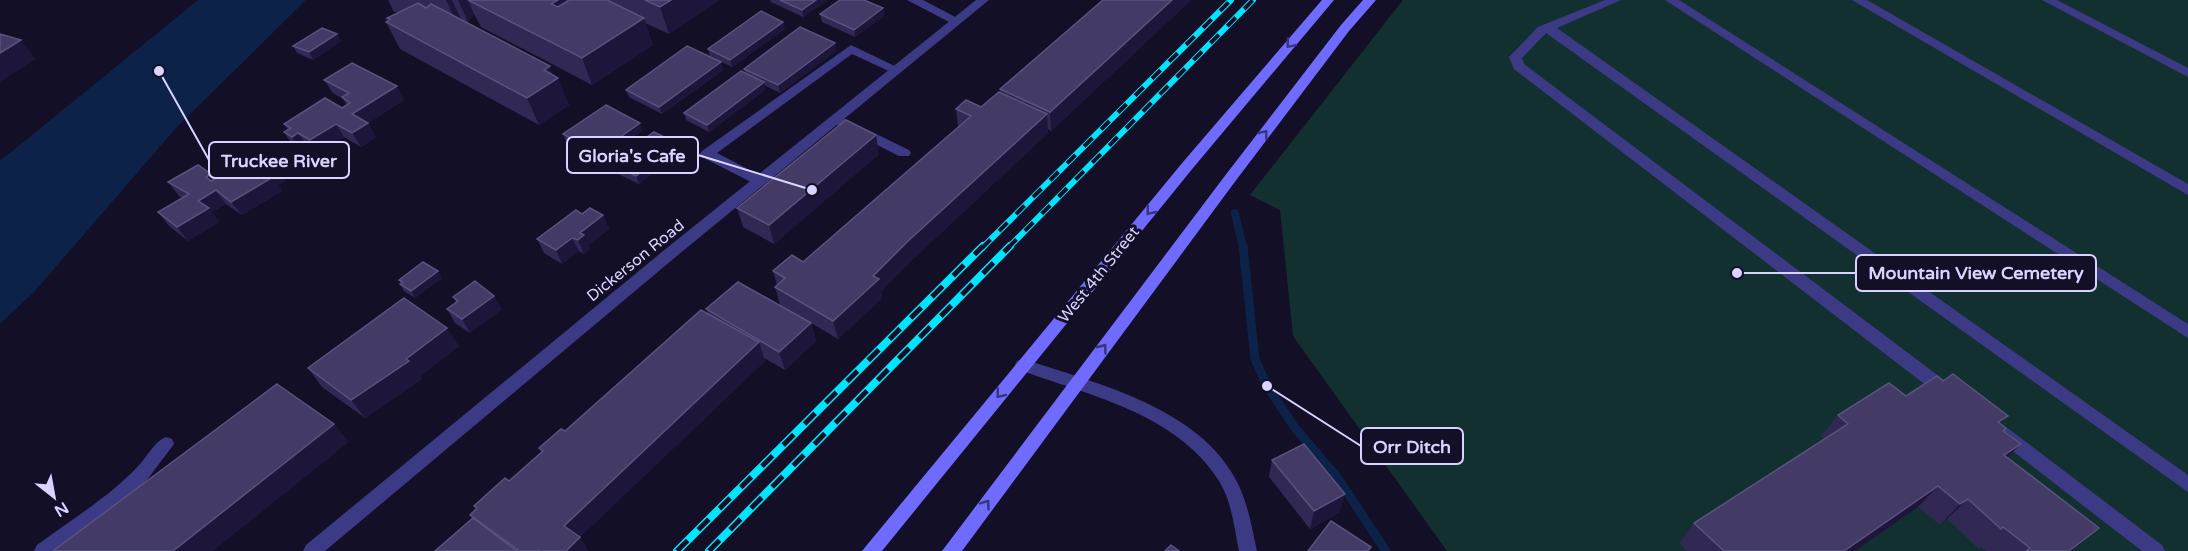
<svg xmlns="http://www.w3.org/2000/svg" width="2188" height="551" viewBox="0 0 2188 551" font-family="'Varela Round',sans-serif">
  <rect width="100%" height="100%" fill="#130f26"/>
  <polygon fill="#12302f" points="1403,0 2188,0 2188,551 1447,551 1293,336 1280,210 1250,195"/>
  <polygon fill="#0c2248" points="198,0 306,0 176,128 35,291 0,324 0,161"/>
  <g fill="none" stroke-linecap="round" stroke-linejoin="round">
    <polyline stroke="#0c2248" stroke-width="8" points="1235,213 1243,248"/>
    <polyline stroke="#0c2248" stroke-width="9" points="1243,246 1255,359 1267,386 1295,428 1337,477 1386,551"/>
    <g fill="#3d3a85" fill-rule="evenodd">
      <polygon points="907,0 923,0 963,21 957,25 953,24"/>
      <polygon points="1605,0 1621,0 1557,28 2188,475 2188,492 1546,33 1522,58 1524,64 1952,386 1954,391 1952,396 1946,398 1940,396 1514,69 1509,57 1538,27"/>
      <polygon points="1665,0 1679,0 2188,324 2188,338"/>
      <polygon points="1852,0 1867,0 2188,184 2188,195"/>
      <polygon points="2042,0 2057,0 2188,68 2188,77"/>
      <polygon points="851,45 903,70 897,74 893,73 852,54 717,153 765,178 767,181 765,184 755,184 702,157 700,154 702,151"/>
      <polygon points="837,115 909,150 911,153 909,156 899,156 832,122 830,119"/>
      <path d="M1023,359C1093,382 1192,406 1232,473C1247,497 1251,524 1257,551H1239C1234,527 1232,502 1219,481C1177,413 1087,395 1017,369L1015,365L1017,361Z"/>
      <polygon points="2003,427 2009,429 2162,545 2165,551 2142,551 1997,439 1995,434 1997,429"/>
      <path d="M166,437L172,439L174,444L147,480L116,508L57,551H34L37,545C72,519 111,496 140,464C148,455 155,441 166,437Z"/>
    </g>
    <polygon fill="#3d3a85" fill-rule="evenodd" points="976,0 989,0 678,255 325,551 303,551 306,545 668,247"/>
    <g fill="#6f6bff" fill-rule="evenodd">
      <polygon points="1322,0 1334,0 1193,168 882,551 862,551 1183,162"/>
      <polygon points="1363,0 1376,0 1349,31 1234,183 962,551 942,551 1224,177 1341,25"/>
    </g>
    <defs>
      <g id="rail-far1">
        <polyline points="982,248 1231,0"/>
        <polyline points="1008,248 1253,0"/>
      </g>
      <g id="rail">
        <polyline points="677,551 983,246"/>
        <polyline points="709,551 1010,246"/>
      </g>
    </defs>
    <use href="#rail-far1" stroke="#00e5ff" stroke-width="6"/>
    <use href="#rail" stroke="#00e5ff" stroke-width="8"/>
    <use href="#rail-far1" stroke="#130f26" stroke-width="4" stroke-dasharray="12" stroke-linecap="butt"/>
    <use href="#rail" stroke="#130f26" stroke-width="5" stroke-dasharray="15" stroke-linecap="butt"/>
  </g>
  <g fill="#312854">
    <polygon points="388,0 719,0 669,34 645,23 653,45 592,85 481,27 474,14 468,22 464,21 553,75 569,105 539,125 400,49 386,22 388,20 387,18 399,12 394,12"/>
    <polygon points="770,0 828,0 803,17 771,2"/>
    <polygon points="1103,0 1191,0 1051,131 1048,129 1048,133 911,261 881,291 882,298 838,339 811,323 816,341 785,370 764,358 765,361 580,537 588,551 435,551 472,518 470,515 476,509 474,506 509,481 541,452 539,448 565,431 708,313 706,309 780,305 775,287 777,285 773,271 803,262 958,127 956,109 981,107 1000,93 1000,89"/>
    <polygon points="883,8 884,16 855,37 822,22 820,14"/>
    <polygon points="785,29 732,67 710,56 708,49"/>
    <polygon points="337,34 341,41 313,60 297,53 293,46"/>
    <polygon points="837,50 780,93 764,85 765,90 709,132 686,120 684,113 745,73 744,69"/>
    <polygon points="723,70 662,114 629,97 626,90"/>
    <polygon points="324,80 404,100 368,123 376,137 361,147 344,137 319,153 307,146 300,150 293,146 284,132 288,130 284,124 342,108 347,106 343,99 333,93"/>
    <polygon points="642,131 600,160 566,141 563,134"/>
    <polygon points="678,144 680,151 639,184 614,172 611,164"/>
    <polygon points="277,148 287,162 276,168 285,181 278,185 282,191 242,215 226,204 212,212 219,222 188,241 169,226 158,212 183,198 179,196 168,182 211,174 214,179"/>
    <polygon points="879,154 774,244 743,227 737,208"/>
    <polygon points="582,214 603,215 609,229 588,245 590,249 584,254 579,251 562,264 544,253 537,239"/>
    <polygon points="442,278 415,298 404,291 400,284 401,283 399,280"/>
    <polygon points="453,297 502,309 470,333 455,323 447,309 456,302"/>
    <polygon points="459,346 420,376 422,379 365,418 322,387 308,368"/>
    <polygon points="1838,415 2000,424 2006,428 2003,431 2021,444 2007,458 2072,551 1986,551 1981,547 1979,549 1947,519 1940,525 1918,507 1855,551 1687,551 1679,543 1694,523 1824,439 1821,436"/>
    <polygon points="1272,460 1340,512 1310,529 1269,477"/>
  </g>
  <g fill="#1d163a">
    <polygon points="446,0 452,0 462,21 458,26"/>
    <polygon points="458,0 480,0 468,0 474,14 468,22"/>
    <polygon points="558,0 584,0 562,31 551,4"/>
    <polygon points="671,0 719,0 669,34 660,7"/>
    <polygon points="816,0 828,0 803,17 802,10"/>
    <polygon points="1172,0 1191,0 1051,131 1050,112"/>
    <polygon points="883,8 884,16 855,37 854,30"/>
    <polygon points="644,18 653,45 592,85 582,58"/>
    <polygon points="783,22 785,29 732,67 730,60"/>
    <polygon points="337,34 341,41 313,60 309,52"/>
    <polygon points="21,40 36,59 0,82 0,53"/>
    <polygon points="835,43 837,50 780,93 778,85"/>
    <polygon points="721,62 723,70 662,114 659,107"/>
    <polygon points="550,66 555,80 558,78 569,105 539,125 527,98 544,70"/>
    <polygon points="764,82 765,90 709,132 707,125"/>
    <polygon points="397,86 404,100 361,128 368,123 376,137 361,147 352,133 352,114"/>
    <polygon points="1047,114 1048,133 911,261 881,291 882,298 838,339 833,321 873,276 907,242"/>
    <polygon points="640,123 642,131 600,160 597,153"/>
    <polygon points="336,124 344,137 319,153 310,140"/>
    <polygon points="298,133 307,146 300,150 292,137"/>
    <polygon points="876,135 879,154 774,244 769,225"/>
    <polygon points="678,144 680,151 639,184 636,176"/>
    <polygon points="277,148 287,162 276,168 285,181 278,185 282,191 242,215 231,202 266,172 262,157"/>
    <polygon points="211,174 221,188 216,191 226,204 212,212 219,222 188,241 177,227 198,201 206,177"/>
    <polygon points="603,215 609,229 588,245 590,249 584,254 578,240 580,233"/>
    <polygon points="572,238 579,251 562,264 556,250"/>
    <polygon points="438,271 442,278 415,298 411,291"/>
    <polygon points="494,296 502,309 470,333 462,319"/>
    <polygon points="811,323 816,341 785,370 779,352"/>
    <polygon points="447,328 459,346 420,376 422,379 365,418 351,400"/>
    <polygon points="759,342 765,361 574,543 564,526"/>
    <polygon points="334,424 349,442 213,551 173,551"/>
    <polygon points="2021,444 1999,466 2004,455"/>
    <polygon points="1938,486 1918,507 1855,551 1844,551"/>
    <polygon points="1345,494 1340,512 1310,529 1314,511"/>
    <polygon points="1968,499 1947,519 1940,525 1960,504"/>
    <polygon points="2099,528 2072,551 2069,551"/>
    <polygon points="580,537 588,551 566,551"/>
  </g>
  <g fill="#433a66" stroke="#5a527e" stroke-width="1.5">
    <polygon points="468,0 558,0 551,4 558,7 569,0 607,0 644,18 582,58"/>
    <polygon points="645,0 671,0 660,7"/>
    <polygon points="780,0 816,0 802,10"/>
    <polygon points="840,0 864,0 883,8 854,30 820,14"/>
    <polygon points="1103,0 1172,0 1050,112 1000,89"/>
    <polygon points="418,3 426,8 431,4 550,66 544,70 558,78 527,98 386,22 390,19 387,18"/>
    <polygon points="761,11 783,22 730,60 708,49"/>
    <polygon points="800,27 835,43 778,85 744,69"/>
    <polygon points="322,28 337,34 309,52 293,46"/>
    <polygon points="0,34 21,40 0,53"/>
    <polygon points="687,46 721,62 659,107 626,90"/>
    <polygon points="352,63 397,86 352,114 368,123 352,133 336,124 310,140 298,133 292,137 284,132 291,128 284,124 325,98 342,108 350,103 342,97 349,93 324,80"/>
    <polygon points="741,71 764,82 707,125 684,113"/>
    <polygon points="999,92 1047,114 907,242 873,276 879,279 833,321 775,287 785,278 773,271 792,255 803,262 971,116 956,109 966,100 981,107"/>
    <polygon points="606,105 640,123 597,153 563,134"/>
    <polygon points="846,120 876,135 769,225 737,208"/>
    <polygon points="654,132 678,144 636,176 611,164"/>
    <polygon points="272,144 277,148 262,157 276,167 266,172 273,177 231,202 216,190 198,201 209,208 177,227 158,212 189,194 168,182 198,165 211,174 206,177 211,181"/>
    <polygon points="590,208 603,215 580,233 584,235 578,240 572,238 556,250 537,239 576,210 582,214"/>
    <polygon points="423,262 438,271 411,291 400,284 403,282 399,280"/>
    <polygon points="475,281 494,296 462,319 447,309 458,301 453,297"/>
    <polygon points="738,282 811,323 779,352 706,309"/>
    <polygon points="404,298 447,328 406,359 409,361 351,400 308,368"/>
    <polygon points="701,310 759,342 564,526 580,537 566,551 539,551 538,550 537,551 520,551 470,515 477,508 474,506 505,478 509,481 543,451 539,448 561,429 565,431"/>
    <polygon points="1953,374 2008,416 1998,422 2006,428 2003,431 2021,444 2004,455 2099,528 2069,551 2026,551 2030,548 2003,527 2001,529 1968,499 1960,504 1938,486 1844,551 1724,551 1694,523 1848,424 1838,415 1889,383 1906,396 1937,376 1943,381"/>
    <polygon points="277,384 334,424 173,551 53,551"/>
    <polygon points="1304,444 1345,494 1314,511 1272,460"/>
    <polygon points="473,518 517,551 435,551"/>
    <polygon points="1331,521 1371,547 1368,551 1308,551"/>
    <polygon points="1171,545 1179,551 1165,551"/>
  </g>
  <defs><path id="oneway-chevron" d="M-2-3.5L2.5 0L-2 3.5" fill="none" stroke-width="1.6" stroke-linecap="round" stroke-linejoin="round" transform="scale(1.5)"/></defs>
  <g stroke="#38347d">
    <use href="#oneway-chevron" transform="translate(1290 44) rotate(131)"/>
    <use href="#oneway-chevron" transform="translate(1264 134) rotate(-52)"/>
    <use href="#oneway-chevron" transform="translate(1150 211) rotate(129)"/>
    <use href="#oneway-chevron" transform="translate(1103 348) rotate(-53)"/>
    <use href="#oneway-chevron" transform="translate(1000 394) rotate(129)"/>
    <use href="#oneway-chevron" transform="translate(986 504) rotate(-54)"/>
  </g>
  <g text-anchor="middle" stroke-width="6" stroke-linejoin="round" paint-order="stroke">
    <g font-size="16" fill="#d9d4ff" stroke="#130f26">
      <text transform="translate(635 260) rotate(-39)" y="6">Dickerson Road</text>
      <text transform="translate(1098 274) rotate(-51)" y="6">West 4th Street</text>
    </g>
  </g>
  <path fill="none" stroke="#d9d4ff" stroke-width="2" d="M812 190L698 155M159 71L209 160M1737 273L1856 273M1267 386L1361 446"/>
  <g fill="#d9d4ff" stroke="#130f26" stroke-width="2">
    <circle cx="812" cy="190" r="6"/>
    <circle cx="159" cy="71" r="6"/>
    <circle cx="1737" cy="273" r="6"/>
    <circle cx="1267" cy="386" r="6"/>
  </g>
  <g fill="#130f26" stroke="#d9d4ff" stroke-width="2">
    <rect x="567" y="137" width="131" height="36" rx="6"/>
    <rect x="209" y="142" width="140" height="36" rx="6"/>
    <rect x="1856" y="255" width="240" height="36" rx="6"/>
    <rect x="1361" y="428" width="102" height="36" rx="6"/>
  </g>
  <g font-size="18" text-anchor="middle" font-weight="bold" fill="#d9d4ff">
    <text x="632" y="162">Gloria's Cafe</text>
    <text x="279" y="167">Truckee River</text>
    <text x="1976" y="279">Mountain View Cemetery</text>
    <text x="1412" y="453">Orr Ditch</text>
  </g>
  <g transform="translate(54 497) rotate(149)" stroke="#130f26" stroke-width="4.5" paint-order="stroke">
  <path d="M0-4.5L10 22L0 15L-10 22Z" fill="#d9d4ff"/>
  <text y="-9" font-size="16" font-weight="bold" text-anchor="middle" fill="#d9d4ff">N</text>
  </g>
</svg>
